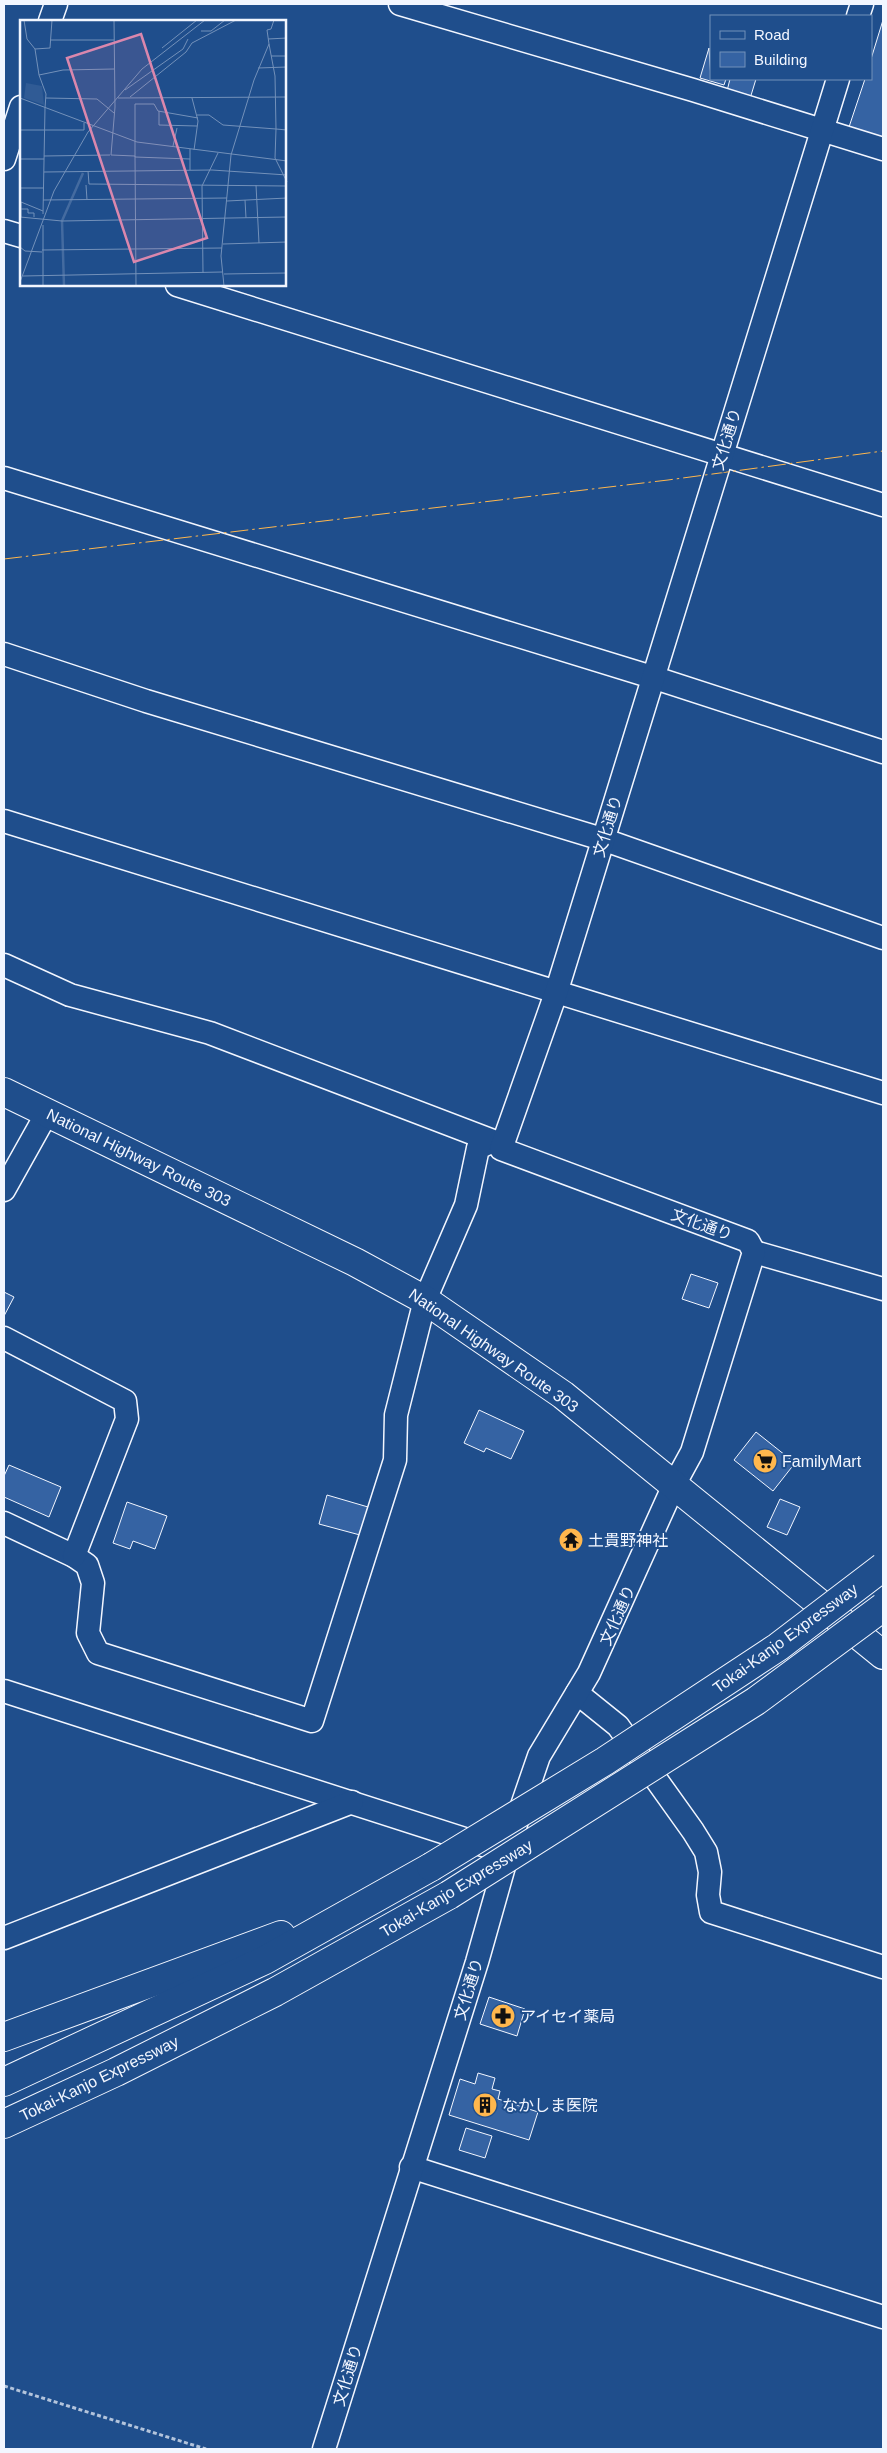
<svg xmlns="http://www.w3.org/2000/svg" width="887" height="2453" viewBox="0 0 887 2453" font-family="Arial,'Noto Sans JP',sans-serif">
  <rect width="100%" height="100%" fill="#1f4e8c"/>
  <g fill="#3563a3" stroke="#f2f6ff">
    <polygon points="883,20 883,144 847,133 865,79 871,79 871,59"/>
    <polygon points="709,48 711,79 726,79 724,85 700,78"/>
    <polygon points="730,79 756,79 749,102 726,95"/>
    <polygon points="691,1274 718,1283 709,1308 682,1299"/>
    <polygon points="4,1292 14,1297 4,1316"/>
    <polygon points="479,1410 524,1431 511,1459 486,1448 484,1452 464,1443"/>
    <polygon points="756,1432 795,1463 773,1491 734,1460"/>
    <polygon points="9,1465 61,1487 49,1517 4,1497 4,1476"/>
    <polygon points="327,1495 368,1507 360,1535 319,1524"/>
    <polygon points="780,1499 800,1507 787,1535 767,1527"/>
    <polygon points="127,1502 167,1516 155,1549 133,1541 130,1549 113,1543"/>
    <polygon points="489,1997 525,2009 517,2036 480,2024"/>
    <polygon points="478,2073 495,2078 492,2089 500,2091 498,2099 538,2112 529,2140 449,2115 460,2079 475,2084"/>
    <polygon points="466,2128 492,2136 485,2158 459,2150"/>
  </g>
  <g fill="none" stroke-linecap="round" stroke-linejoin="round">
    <defs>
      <g id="minor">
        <polyline points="400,4 693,90 883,149"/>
        <polyline points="858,16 862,4"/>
        <polyline points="50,21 56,4"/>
        <polyline points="4,159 21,107"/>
        <polyline points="4,231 21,236"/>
        <polyline points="177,285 883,505"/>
        <polyline points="4,478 652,677 883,752"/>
        <polyline points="4,654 146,701 602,839 883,938"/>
        <polyline points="4,821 883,1093"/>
        <polyline points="4,965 70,995 210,1033 493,1141 478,1148 466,1205 425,1300 396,1415 395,1460 312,1721 98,1653 88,1633 93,1583 87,1565 74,1556 4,1523"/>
        <polyline points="4,1190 47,1113"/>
        <polyline points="754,1252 883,1289"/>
        <polyline points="4,1338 125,1401 127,1419 74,1556"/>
        <polyline points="4,1691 508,1853"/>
        <polyline points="577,1693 618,1726 693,1831 706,1852 710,1872 708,1895 711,1912 883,1967"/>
        <polyline points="4,1938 352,1802"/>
        <polyline points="411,2167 883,2317"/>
        <polyline points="324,2449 477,1962 518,1817 539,1756 589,1673 674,1485 692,1452 754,1252 748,1241 501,1149 556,993 838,79"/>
      </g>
      <g id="highway">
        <polyline points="4,1092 355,1262 425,1300 563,1395 883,1655"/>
        <polyline points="4,2037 281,1935"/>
        <polyline points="4,2082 265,1960 431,1867"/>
        <polyline points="4,2124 116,2072 275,1992 449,1895"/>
      </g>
    </defs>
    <use href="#minor" stroke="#f2f6ff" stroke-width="25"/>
    <use href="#highway" stroke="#f2f6ff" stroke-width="30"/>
    <polyline stroke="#b3c4dc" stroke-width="3" stroke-dasharray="4 2.5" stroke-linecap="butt" points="4,2386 206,2449"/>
    <use href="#minor" stroke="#1f4e8c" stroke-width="22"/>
    <use href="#highway" stroke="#1f4e8c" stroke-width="28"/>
    <defs>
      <g id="highway-bridge">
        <polyline points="431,1867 605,1761 778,1647 883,1567"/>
        <polyline points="449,1895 756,1701 883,1607"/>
      </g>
    </defs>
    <use href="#highway-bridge" stroke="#f2f6ff" stroke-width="30" stroke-linecap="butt"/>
    <use href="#highway-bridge" stroke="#1f4e8c" stroke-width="28"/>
    <polyline stroke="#ffb74d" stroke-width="1" stroke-dasharray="18 4 2.5 4" stroke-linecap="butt" points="4,559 668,480 883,451"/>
  </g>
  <defs>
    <symbol id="supermarket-disc" viewBox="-11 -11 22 22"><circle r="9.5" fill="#ffb74d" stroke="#1f4e8c"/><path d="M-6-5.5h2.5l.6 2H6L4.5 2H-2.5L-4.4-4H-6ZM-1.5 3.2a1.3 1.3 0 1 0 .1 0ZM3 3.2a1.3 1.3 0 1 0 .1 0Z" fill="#111"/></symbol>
    <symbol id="temple-disc" viewBox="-11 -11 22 22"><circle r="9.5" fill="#ffb74d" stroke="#1f4e8c"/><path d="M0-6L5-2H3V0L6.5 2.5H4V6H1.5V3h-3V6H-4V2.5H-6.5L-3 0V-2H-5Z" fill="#111"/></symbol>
    <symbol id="pharmacy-disc" viewBox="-11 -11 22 22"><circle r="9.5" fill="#ffb74d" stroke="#1f4e8c"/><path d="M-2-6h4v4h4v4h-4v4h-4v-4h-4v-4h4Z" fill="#111"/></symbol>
    <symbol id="building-disc" viewBox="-11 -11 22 22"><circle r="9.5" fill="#ffb74d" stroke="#1f4e8c"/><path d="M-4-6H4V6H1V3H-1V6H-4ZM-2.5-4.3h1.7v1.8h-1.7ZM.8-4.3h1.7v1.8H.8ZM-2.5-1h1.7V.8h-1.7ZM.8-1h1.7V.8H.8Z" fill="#111"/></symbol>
  </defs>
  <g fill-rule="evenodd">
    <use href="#supermarket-disc" x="751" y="1447" width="28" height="28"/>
    <use href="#temple-disc" x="557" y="1526" width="28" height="28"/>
    <use href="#pharmacy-disc" x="489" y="2002" width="28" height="28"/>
    <use href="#building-disc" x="471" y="2091" width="28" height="28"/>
  </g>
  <g text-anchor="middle" stroke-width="4" stroke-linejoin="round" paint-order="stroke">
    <g font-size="16" fill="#f2f6ff" stroke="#1f4e8c">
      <text transform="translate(726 439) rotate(-73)" y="6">文化通り</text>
      <text transform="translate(607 826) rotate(-73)" y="6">文化通り</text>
      <text transform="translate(139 1157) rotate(26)" y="6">National Highway Route 303</text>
      <text transform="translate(702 1224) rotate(20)" y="6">文化通り</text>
      <text transform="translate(494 1350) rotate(35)" y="6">National Highway Route 303</text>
      <text transform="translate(617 1615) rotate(-66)" y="6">文化通り</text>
      <text transform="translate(785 1638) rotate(-36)" y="6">Tokai-Kanjo Expressway</text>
      <text transform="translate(456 1888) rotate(-31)" y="6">Tokai-Kanjo Expressway</text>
      <text transform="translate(468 1989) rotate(-73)" y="6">文化通り</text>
      <text transform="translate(99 2078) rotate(-26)" y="6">Tokai-Kanjo Expressway</text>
      <text transform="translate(347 2375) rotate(-73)" y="6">文化通り</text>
    </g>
    <g font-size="16" fill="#f2f6ff" stroke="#1f4e8c" text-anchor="start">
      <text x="782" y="1467">FamilyMart</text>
      <text x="588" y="1546">土貴野神社</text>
      <text x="520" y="2022">アイセイ薬局</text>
      <text x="502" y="2111">なかしま医院</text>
    </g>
  </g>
  <g transform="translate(20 20)">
    <rect width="266" height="266" fill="#1f4e8c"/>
    <path d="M6,63L22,66L24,85L4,78Z" fill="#305b95"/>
    <path fill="none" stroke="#446ba0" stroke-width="2.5" d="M44,266L42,201L63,153"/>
    <path fill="none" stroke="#7391ba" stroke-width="1" d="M4,0L7,19L15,29L19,55L26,74L25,88M94,0L95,87L91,135L115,136L116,266M181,11H191L205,0M248,19L267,18M30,20H94M142,28L177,0M15,29L30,28L32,0M251,36H267M238,48L267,47M19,55L43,50L94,49M105,70L163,29L168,19M110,77L166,32L172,23L216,0M0,78L117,122L267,141M26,78L77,79L94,93M98,78L267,77M172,78L178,101L174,130M139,91V105L177,106M177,95H189L203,105L256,109L255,56L249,24M0,110H64V103M267,110L256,109L255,138L267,162M153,126L157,108M170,129V150M24,136L90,135M0,139H24M170,139L115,137V84H134L138,91L178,98M68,151L69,164L267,166M24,152L192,150L267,155M66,165L67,180M236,165L239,223M0,168H24M23,180L207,178M225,180L226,198M207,181L267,178M1,189H8V193H14V197M23,194L25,88M0,197L42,201L267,197M1,197V182L23,191M23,205V266M203,224L267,222M0,227L5,231L22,232M22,230L202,228M183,253L182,166L198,133M204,254L267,253M3,256L202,252M0,262L34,171L68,112L122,49L185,0M204,266L201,236L211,135L234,60L249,24L247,10L251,9L254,0"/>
    <path fill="#da87ad" fill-opacity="0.15" stroke="#da87ad" stroke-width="2.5" d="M121,14L187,218L114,242L47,38Z"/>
    <rect width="266" height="266" fill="none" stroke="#f2f6ff" stroke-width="2.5"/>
  </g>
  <rect width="887" height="2453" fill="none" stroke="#f2f6ff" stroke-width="10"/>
  <rect x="710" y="15" width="162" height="65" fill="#1f4e8c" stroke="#7391ba"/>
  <rect x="720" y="31" width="25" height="8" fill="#1f4e8c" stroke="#7391ba"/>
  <text x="754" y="40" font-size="15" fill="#f2f6ff">Road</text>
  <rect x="720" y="52" width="25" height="15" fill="#3563a3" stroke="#7391ba"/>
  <text x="754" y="65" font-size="15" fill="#f2f6ff">Building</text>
</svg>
